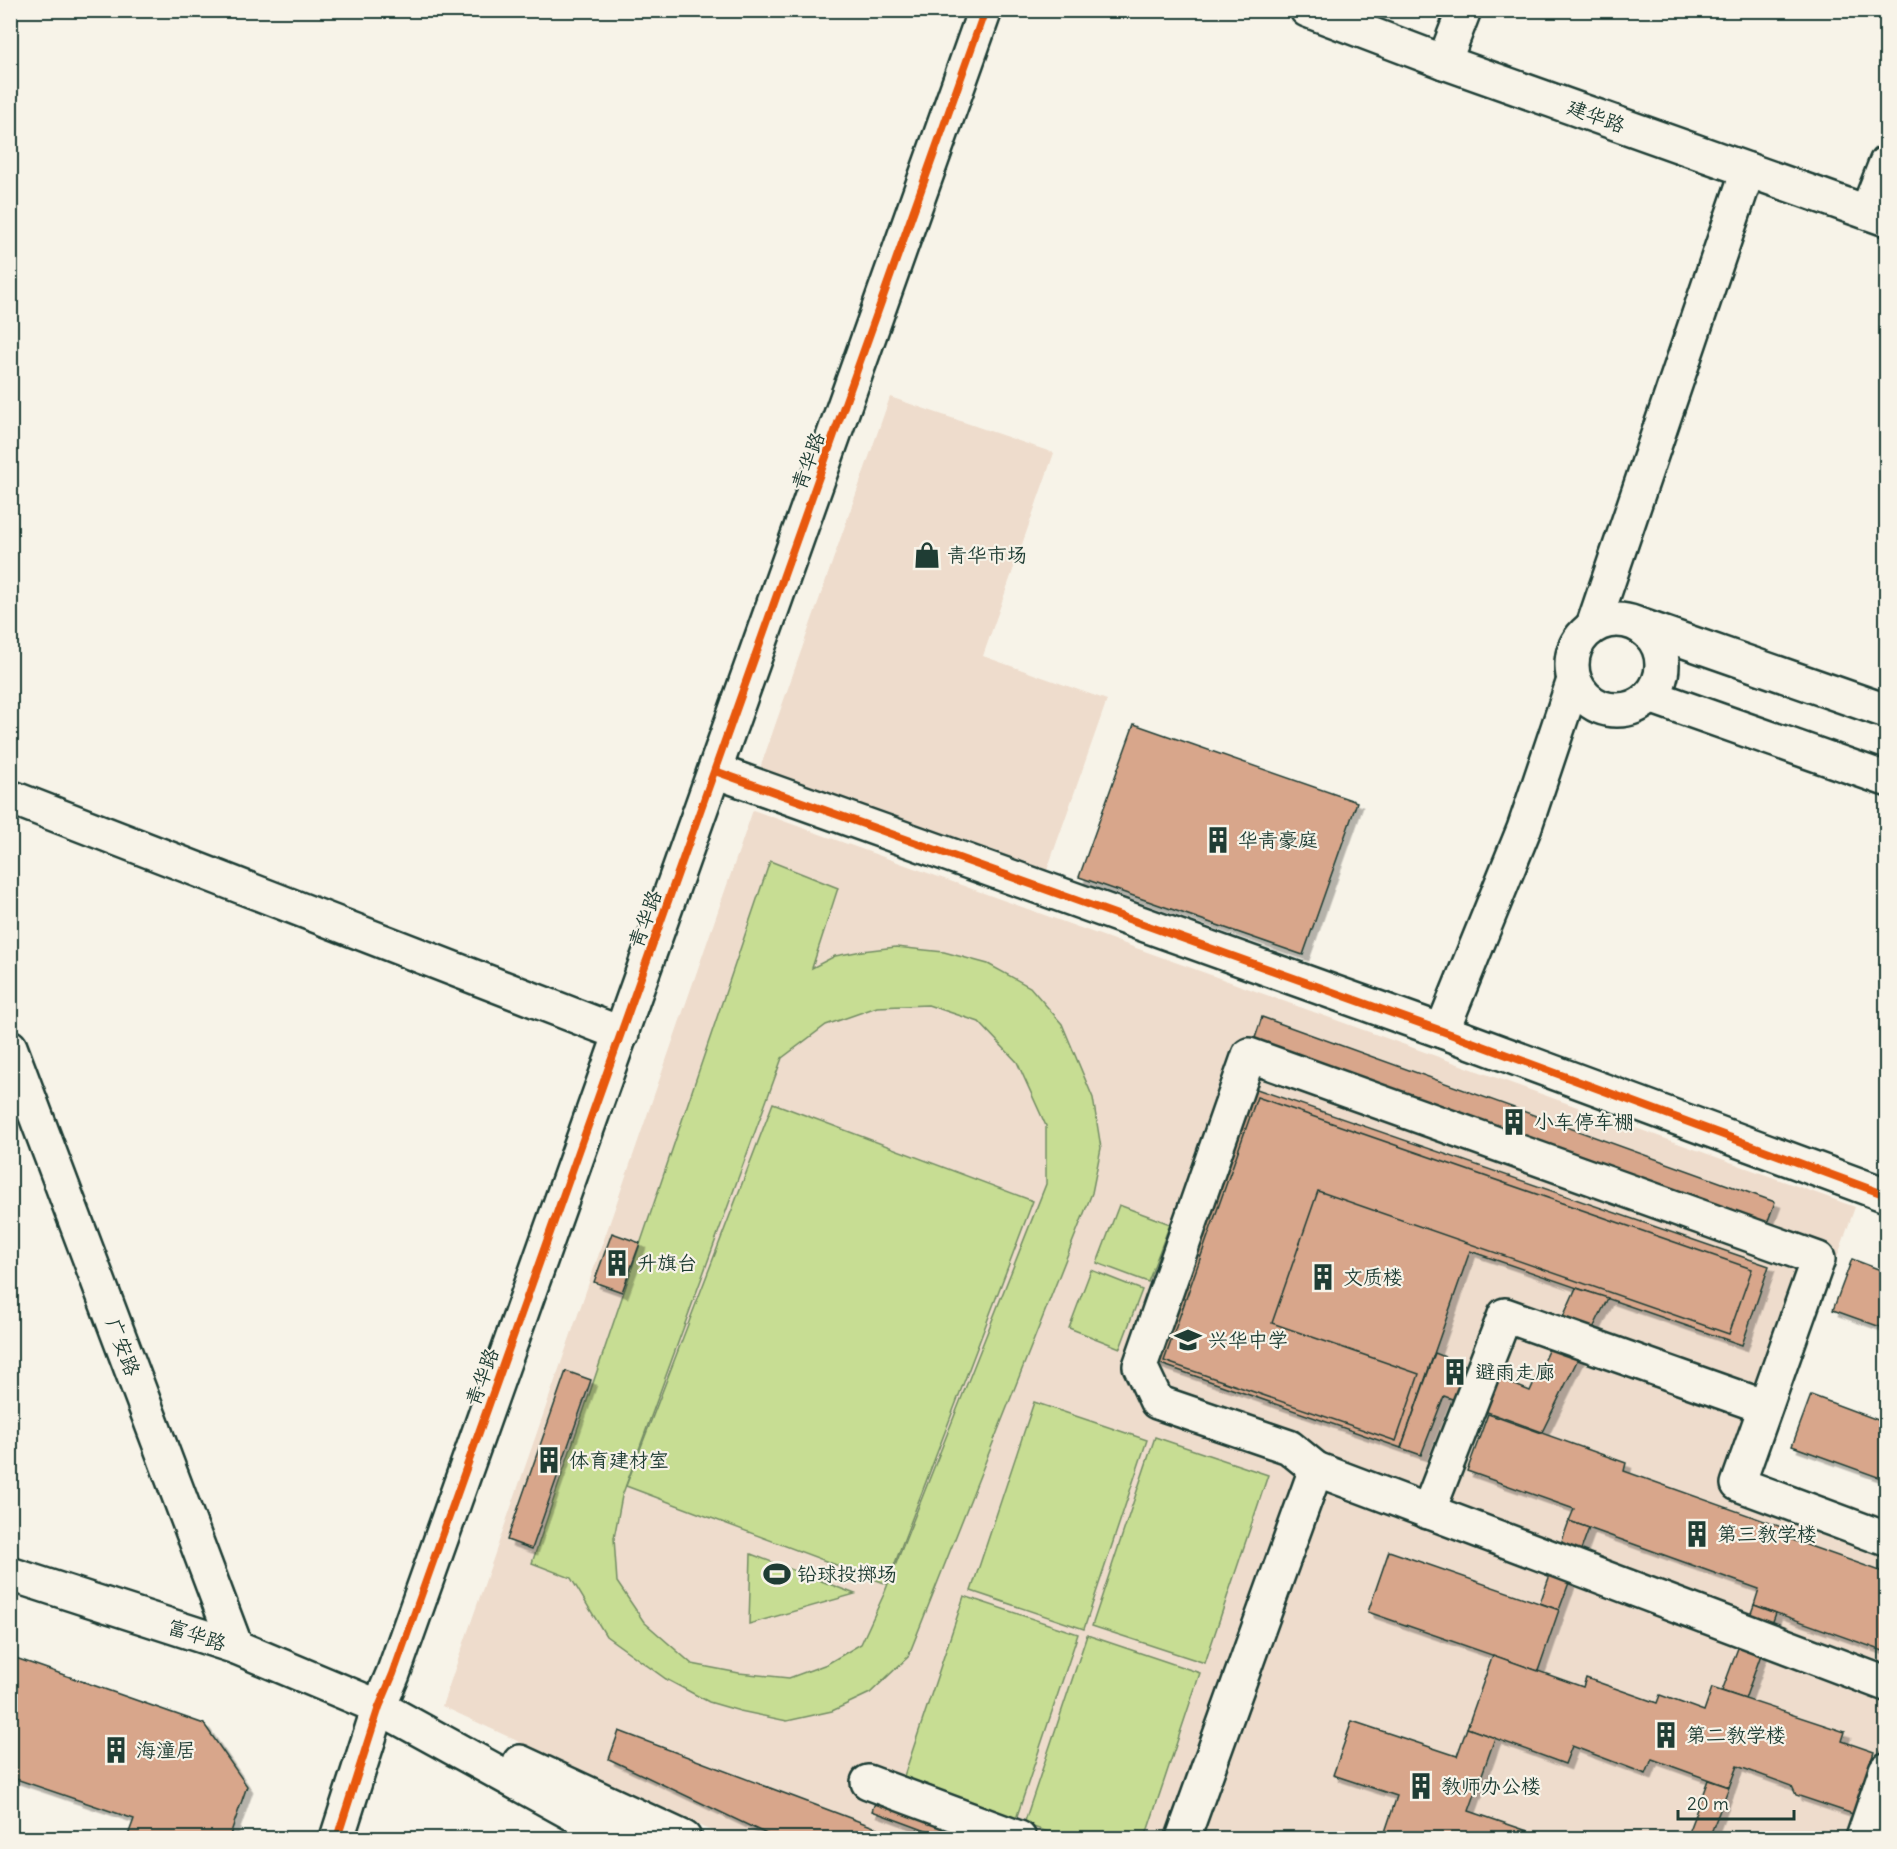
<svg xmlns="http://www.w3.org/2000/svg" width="1897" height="1849" viewBox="0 0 1897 1849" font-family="Delius,'LXGW WenKai TC',sans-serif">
  <defs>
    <filter id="shadow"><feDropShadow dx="5.5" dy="5.5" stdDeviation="0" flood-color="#0004"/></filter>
  </defs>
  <rect width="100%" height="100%" fill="#f7f3e8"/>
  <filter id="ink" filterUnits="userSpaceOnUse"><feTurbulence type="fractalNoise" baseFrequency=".0167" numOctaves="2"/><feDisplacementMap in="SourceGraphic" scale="12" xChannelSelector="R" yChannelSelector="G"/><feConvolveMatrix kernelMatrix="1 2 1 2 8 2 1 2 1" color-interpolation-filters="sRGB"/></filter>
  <g filter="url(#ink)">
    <g fill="#eedccc">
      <polygon points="890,397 1054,453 983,656 1107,700 1046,873 758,774"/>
      <polygon points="753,810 1855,1207 1761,1473 1886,1518 1886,1838 726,1838 442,1706"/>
    </g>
    <g fill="#c7dd93" stroke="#738d64" stroke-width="1.5" fill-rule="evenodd">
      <path d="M770,861L838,888L812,968L835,956L862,951L896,947L944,952L988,964L1030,987L1062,1024L1093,1098L1101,1148L1092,1193L908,1657L870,1693L832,1711L787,1721L740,1711L709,1702L666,1679L606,1636L571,1578L532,1563ZM928,1005L979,1022L1017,1062L1046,1126V1184L884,1594L861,1644L827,1664L789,1678L739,1673L692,1664L644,1622L617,1582L614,1538L622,1496L782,1058L826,1025L877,1007Z"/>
      <polygon points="773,1103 1033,1201 887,1584 626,1486"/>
      <polygon points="1119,1205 1170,1224 1148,1282 1097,1263"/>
      <polygon points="1091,1270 1142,1290 1120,1348 1069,1328"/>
      <polygon points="1034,1402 1147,1440 1084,1629 971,1591"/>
      <polygon points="1155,1437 1268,1475 1205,1663 1092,1626"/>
      <polygon points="751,1554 855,1594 749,1624"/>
      <polygon points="964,1596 1078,1634 1015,1822 901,1785"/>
      <polygon points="1087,1635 1200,1673 1145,1838 1066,1838 1024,1824"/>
    </g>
    <g fill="#d8a68b" stroke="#1f3d34" stroke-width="1.5" filter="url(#shadow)">
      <polygon points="1134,724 1357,802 1303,955 1079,877"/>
      <polygon points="1262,1017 1775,1202 1766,1226 1254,1041"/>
      <polygon points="1251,1087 1769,1266 1742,1345 1470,1251 1401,1448 1155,1362"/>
      <polygon points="1257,1097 1752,1269 1729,1334 1318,1191 1272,1323 1419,1374 1396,1441 1164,1361"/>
      <polygon points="612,1233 640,1243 622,1292 594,1282"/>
      <polygon points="1852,1259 1886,1272 1886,1329 1833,1310"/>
      <polygon points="1576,1288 1608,1298 1542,1432 1444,1396 1421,1455 1401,1448 1435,1353 1530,1391"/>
      <polygon points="566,1371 591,1380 532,1549 507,1540"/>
      <polygon points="1811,1395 1886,1423 1886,1480 1792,1446"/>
      <polygon points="1488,1414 1626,1463 1624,1471 1790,1530 1787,1538 1886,1573 1886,1652 1754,1605 1759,1589 1569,1521 1574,1509 1467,1471"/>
      <polygon points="1569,1521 1589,1528 1559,1610 1540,1603"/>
      <polygon points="1389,1551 1559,1610 1538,1671 1368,1612"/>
      <polygon points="1754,1605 1776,1613 1745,1699 1722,1691"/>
      <polygon points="1493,1655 1583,1687 1586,1678 1657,1703 1660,1695 1704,1711 1712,1688 1845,1732 1842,1741 1874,1752 1853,1814 1796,1795 1792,1786 1737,1766 1729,1787 1652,1759 1646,1774 1572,1746 1565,1764 1467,1728"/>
      <polygon points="10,1656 204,1724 247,1786 229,1838 127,1838 134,1819 10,1777"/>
      <polygon points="1352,1721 1457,1756 1467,1728 1495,1738 1469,1811 1545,1837 1544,1838 1383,1838 1397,1796 1333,1775"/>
      <polygon points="619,1731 903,1838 775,1838 609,1759"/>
      <polygon points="1708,1780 1729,1787 1709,1838 1686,1838"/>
      <polygon points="879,1792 1005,1838 945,1838 872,1811"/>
    </g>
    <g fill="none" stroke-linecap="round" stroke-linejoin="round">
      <defs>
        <g id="minor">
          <polyline points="1307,10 1444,62 1886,219"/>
          <polyline points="1444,62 1464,10"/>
          <polyline points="1867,212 1886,163"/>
          <circle cx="1617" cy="665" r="45"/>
          <polyline points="1639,625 1886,711"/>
          <polyline points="1593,626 1748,170"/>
          <polyline points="1650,696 1886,779"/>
          <polyline points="715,771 1442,1031 1886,1195"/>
          <polyline points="10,797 622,1034"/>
          <polyline points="1442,1031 1524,829 1574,680"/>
          <polyline points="10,1047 236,1647"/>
          <polyline points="1316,1469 1886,1684"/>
          <polyline points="1428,1512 1505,1315 1765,1407"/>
          <polyline points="10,1574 236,1647 379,1707 617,1838"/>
          <polyline points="520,1762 684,1838"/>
          <polyline points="868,1782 1019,1838"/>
          <polyline points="337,1838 379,1707 393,1674 985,10"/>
          <polyline points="1183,1838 1316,1469 1289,1447 1157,1402 1140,1366 1249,1055 1818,1259 1738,1484 1886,1539"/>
          <polyline points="1863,1838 1886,1770"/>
        </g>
      </defs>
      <use href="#minor" stroke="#1f3d34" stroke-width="38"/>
      <use href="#minor" stroke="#f7f3e8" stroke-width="33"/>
      <defs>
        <g id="cycleway">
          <polyline points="715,771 1442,1031 1886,1195"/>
          <polyline points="337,1838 379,1707 393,1674 985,10"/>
        </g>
      </defs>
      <use href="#cycleway" stroke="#f7f3e8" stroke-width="11"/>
      <use href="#cycleway" stroke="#e8590c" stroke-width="8"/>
    </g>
  </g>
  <defs>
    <symbol id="shop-bare" viewBox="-9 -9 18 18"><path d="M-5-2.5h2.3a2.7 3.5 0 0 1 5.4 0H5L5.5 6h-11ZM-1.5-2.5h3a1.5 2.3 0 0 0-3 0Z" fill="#1f3d34" stroke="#f7f3e8" stroke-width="2.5" paint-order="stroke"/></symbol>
    <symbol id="building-bare" viewBox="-9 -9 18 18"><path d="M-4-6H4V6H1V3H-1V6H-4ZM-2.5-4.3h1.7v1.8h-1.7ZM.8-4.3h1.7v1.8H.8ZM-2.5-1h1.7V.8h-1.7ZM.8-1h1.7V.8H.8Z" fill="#1f3d34" stroke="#f7f3e8" stroke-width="2.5" paint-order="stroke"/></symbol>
    <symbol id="school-bare" viewBox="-9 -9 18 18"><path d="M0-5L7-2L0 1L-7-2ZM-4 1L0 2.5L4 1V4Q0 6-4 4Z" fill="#1f3d34" stroke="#f7f3e8" stroke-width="2.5" paint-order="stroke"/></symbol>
    <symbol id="stadium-bare" viewBox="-9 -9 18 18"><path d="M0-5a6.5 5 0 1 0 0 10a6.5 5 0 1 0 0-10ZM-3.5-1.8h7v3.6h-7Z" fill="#1f3d34" stroke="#f7f3e8" stroke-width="2.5" paint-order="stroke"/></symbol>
  </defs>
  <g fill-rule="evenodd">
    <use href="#shop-bare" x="908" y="536" width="38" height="38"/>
    <use href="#building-bare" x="1199" y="821" width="38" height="38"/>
    <use href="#building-bare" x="1495" y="1103" width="38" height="38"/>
    <use href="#building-bare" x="598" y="1244" width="38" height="38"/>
    <use href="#building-bare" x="1304" y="1258" width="38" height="38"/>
    <use href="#school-bare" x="1169" y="1321" width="38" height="38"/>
    <use href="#building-bare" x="1436" y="1353" width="38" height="38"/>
    <use href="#building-bare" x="530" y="1441" width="38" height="38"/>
    <use href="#building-bare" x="1678" y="1515" width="38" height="38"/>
    <use href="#stadium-bare" x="758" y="1555" width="38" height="38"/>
    <use href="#building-bare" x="1647" y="1716" width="38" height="38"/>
    <use href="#building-bare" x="97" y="1731" width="38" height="38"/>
    <use href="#building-bare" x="1402" y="1767" width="38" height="38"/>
  </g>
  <g text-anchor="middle" stroke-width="4.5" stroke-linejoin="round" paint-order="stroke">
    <g font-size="20" fill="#1f3d34" stroke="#f7f3e8">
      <text transform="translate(1596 116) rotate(20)" y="7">建华路</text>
      <text transform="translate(808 461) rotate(-70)" y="7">青华路</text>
      <text transform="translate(645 919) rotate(-70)" y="7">青华路</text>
      <text transform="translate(123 1347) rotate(69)" y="7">广安路</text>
      <text transform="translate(482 1377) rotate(-70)" y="7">青华路</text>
      <text transform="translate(197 1635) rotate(18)" y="7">富华路</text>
    </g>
    <g font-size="20" fill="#1f3d34" stroke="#f7f3e8" text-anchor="start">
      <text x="947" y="562">青华市场</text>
      <text x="1238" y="847">华青豪庭</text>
      <text x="1534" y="1129">小车停车棚</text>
      <text x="637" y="1270">升旗台</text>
      <text x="1343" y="1284">文质楼</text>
      <text x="1208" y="1347">兴华中学</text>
      <text x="1475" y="1379">避雨走廊</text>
      <text x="569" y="1467">体育建材室</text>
      <text x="1717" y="1541">第三教学楼</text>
      <text x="797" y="1581">铅球投掷场</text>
      <text x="1686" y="1742">第二教学楼</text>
      <text x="136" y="1757">海潼居</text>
      <text x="1441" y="1793">教师办公楼</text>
    </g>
  </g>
  <rect width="1897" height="1849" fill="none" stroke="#f7f3e8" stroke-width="36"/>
  <rect x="18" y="18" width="1861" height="1813" fill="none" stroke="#1f3d34" stroke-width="2" filter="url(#ink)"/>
  <path d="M1678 1810v9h116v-9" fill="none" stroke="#1f3d34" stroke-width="3"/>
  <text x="1687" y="1810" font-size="18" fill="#1f3d34" stroke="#f7f3e8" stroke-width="4.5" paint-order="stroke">20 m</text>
</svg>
